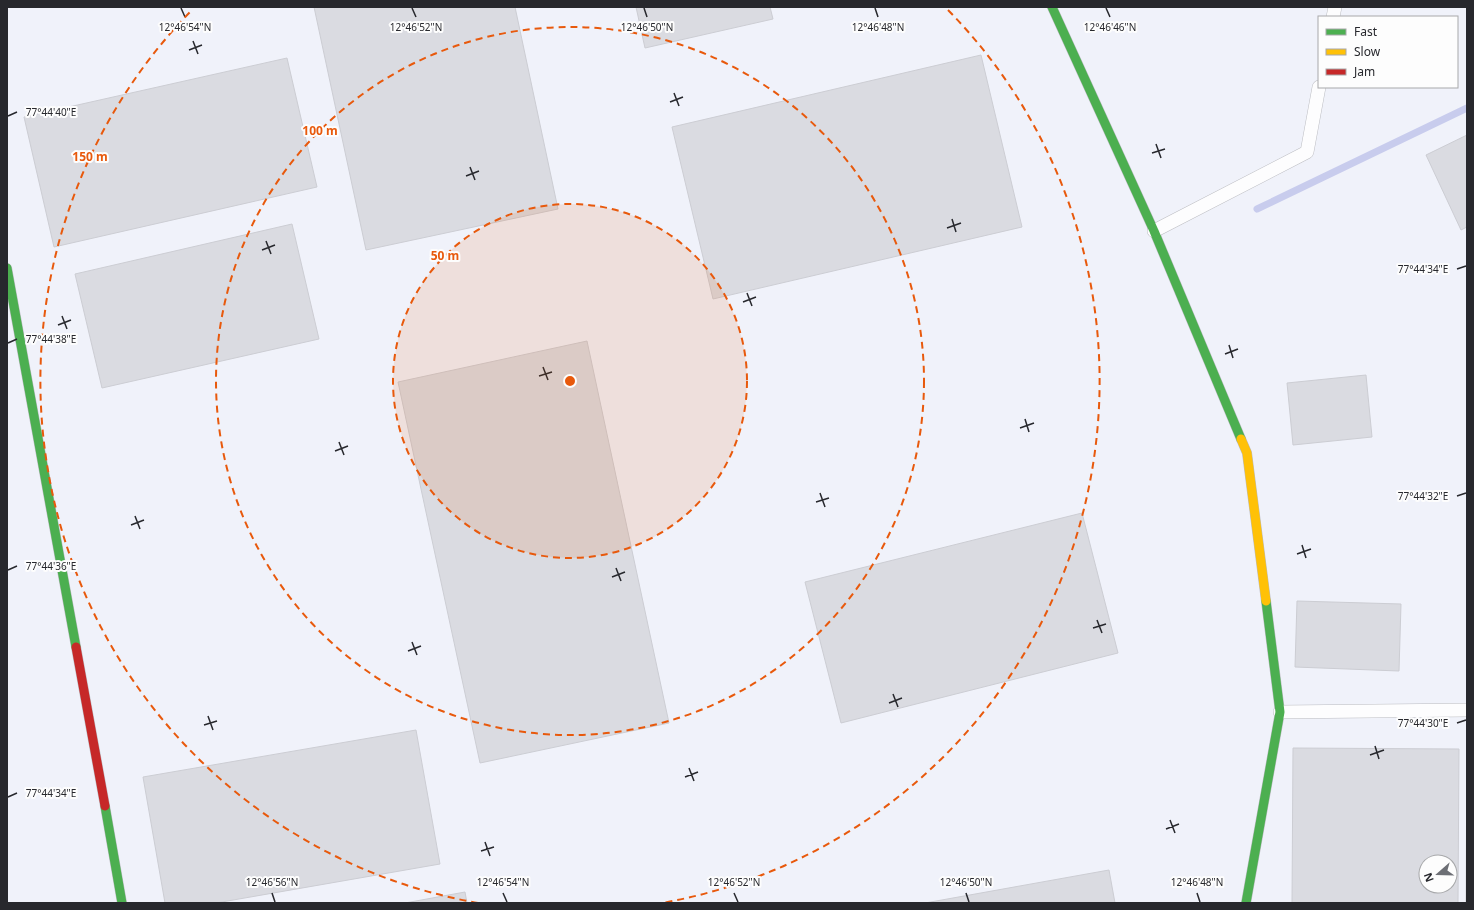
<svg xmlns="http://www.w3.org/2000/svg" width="1474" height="910" viewBox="0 0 1474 910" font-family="'Noto Sans',sans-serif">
  <rect width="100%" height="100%" fill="#f0f2fa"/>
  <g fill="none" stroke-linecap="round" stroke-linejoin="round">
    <polyline stroke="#c8cced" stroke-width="7" points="1257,209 1467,108"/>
  </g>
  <g fill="#dadbe1" stroke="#cccdd3" fill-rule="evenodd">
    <polygon points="314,7 515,7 558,209 366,250"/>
    <polygon points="636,7 770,7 773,19 645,48"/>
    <polygon points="981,55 1022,227 713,299 672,127"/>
    <polygon points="287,58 317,187 54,247 24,117"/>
    <polygon points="1467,135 1467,227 1461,230 1426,155"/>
    <polygon points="292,224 319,339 102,388 75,274"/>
    <polygon points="587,341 669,723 480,763 398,382"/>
    <polygon points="1366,375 1372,437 1293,445 1287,383"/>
    <polygon points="1082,513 1118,653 841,723 805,582"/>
    <polygon points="1297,601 1401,604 1399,671 1295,667"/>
    <polygon points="416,730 440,864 216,903 165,903 143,777"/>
    <polygon points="1467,744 1467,903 1466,903"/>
    <path d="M1293,748L1459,749L1458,903H1292ZM1426,862H1450V886H1426Z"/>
    <polygon points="1109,870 1115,903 925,903"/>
    <polygon points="465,892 467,903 405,903"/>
  </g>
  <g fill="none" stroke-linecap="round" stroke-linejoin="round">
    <defs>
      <g id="lane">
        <polyline points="1333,17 1335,7"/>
        <polyline points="1154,231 1307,152 1319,87"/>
        <polyline points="1280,712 1467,710"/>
      </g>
      <g id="fast">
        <polyline points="1052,7 1154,231 1241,439"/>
        <polyline points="7,268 76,647"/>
        <polyline points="105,806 122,903"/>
        <polyline points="1246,903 1280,712 1266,601"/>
      </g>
      <polyline id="slow" points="1241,439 1247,453 1266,601"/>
      <polyline id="jam" points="76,647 105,806"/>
    </defs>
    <use href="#lane" stroke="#bbbcc1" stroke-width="14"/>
    <use href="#fast" stroke="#bbbcc1" stroke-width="10"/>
    <use href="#slow" stroke="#bbbcc1" stroke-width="10"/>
    <use href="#jam" stroke="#bbbcc1" stroke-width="10"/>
    <use href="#lane" stroke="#fdfdfe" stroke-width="13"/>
    <use href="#fast" stroke="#4caf50" stroke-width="9"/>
    <use href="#slow" stroke="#ffc107" stroke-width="9"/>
    <use href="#jam" stroke="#c62828" stroke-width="9"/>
  </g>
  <path fill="none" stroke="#27282d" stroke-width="1.5" d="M181,8L185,17M412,8L416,17M644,8L647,17M875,8L878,17M1106,8L1110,17M193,41L198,54M189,50L202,45M674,93L679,106M670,102L683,97M8,116L17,112M1156,144L1161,158M1152,153L1165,149M470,167L475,180M466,176L479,171M952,219L956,232M947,228L961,223M266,241L271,254M262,250L275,245M1457,269L1466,266M747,293L752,306M743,302L756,297M62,316L67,329M58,325L71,320M8,343L17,339M1229,345L1233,358M1225,354L1238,349M543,367L548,380M539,376L552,372M1025,419L1029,432M1020,428L1034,423M339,442L344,455M335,451L348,446M820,493L825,507M1457,496L1466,493M816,502L829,498M135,516L140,529M131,525L144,520M1302,545L1306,558M1297,554L1311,549M616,568L621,581M8,570L17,566M612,577L625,572M1097,620L1102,633M1093,628L1106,624M412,642L417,655M408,651L421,646M893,694L898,707M889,703L902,698M208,716L213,730M1457,723L1466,720M204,725L217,721M1375,746L1379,759M1370,755L1384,750M689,768L694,781M685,777L698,772M8,797L17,793M1170,820L1175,833M1166,829L1179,824M485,842L490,856M481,851L494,847M272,893L275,902M503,893L507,902M734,893L738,902M966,893L969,902M1197,893L1200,902"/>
  <circle cx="570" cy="381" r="177" fill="#e8590c" fill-opacity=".12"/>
  <g fill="none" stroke="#e8590c" stroke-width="2" stroke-dasharray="7 5">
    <circle cx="570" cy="381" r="177"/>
    <circle cx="570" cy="381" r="354"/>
    <path d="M478 903A530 530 0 0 1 192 10M948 10A530 530 0 0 1 662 903"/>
  </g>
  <g font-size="10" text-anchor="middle" fill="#27282d" stroke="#fdfdfd" stroke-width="4" stroke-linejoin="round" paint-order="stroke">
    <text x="185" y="31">12°46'54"N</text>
    <text x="416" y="31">12°46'52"N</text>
    <text x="647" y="31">12°46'50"N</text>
    <text x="878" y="31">12°46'48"N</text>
    <text x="1110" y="31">12°46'46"N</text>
    <text x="51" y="116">77°44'40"E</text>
    <text x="1423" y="273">77°44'34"E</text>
    <text x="51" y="343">77°44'38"E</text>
    <text x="1423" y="500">77°44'32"E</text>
    <text x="51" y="570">77°44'36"E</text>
    <text x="1423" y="727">77°44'30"E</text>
    <text x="51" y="797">77°44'34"E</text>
    <text x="272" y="886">12°46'56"N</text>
    <text x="503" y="886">12°46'54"N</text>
    <text x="734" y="886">12°46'52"N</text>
    <text x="966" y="886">12°46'50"N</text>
    <text x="1197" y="886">12°46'48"N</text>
  </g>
  <circle cx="570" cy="381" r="6" fill="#e8590c" stroke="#fdfdfd" stroke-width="2"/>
  <g font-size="12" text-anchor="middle" font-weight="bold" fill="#e8590c" stroke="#fdfdfd" stroke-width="4" stroke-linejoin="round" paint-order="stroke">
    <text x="320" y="135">100 m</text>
    <text x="90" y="161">150 m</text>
    <text x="445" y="260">50 m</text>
  </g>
  <rect width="1474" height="910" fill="none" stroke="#27282d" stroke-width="16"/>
  <rect x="1318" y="16" width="140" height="72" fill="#fdfdfd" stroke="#a7a8aa"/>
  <rect x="1326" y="29" width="20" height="6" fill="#4caf50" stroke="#a7a8aa"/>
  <text x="1354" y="36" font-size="12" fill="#27282d">Fast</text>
  <rect x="1326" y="49" width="20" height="6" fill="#ffc107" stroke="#a7a8aa"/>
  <text x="1354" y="56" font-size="12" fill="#27282d">Slow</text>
  <rect x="1326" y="69" width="20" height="6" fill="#c62828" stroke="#a7a8aa"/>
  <text x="1354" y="76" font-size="12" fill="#27282d">Jam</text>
  <g transform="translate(1438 874) rotate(250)"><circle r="19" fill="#fdfdfd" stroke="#a7a8aa"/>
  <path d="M0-3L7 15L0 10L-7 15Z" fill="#6d6f75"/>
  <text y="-6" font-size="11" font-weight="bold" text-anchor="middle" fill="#27282d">N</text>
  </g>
</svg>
